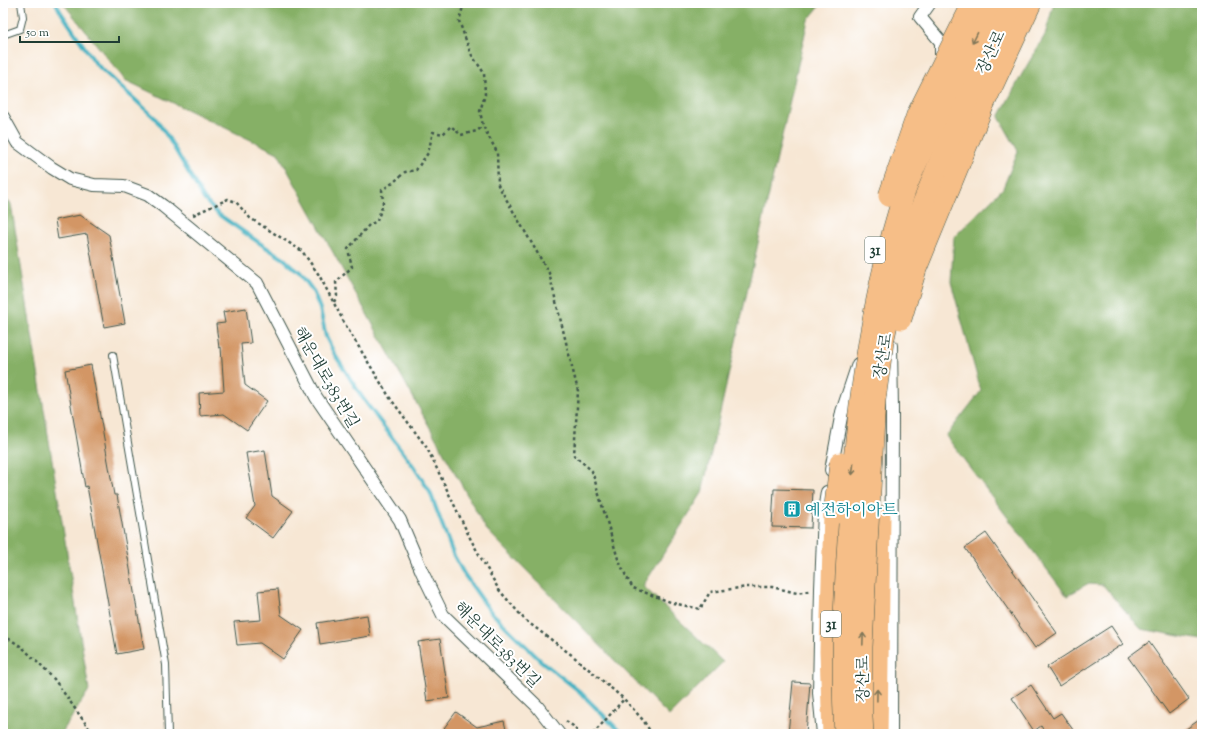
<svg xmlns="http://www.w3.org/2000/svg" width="1205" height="737" viewBox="0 0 1205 737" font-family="'Sorts Mill Goudy','Noto Serif KR',serif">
  <rect width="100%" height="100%" fill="#fff"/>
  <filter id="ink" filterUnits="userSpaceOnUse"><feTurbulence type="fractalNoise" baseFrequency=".025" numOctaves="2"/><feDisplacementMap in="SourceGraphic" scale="8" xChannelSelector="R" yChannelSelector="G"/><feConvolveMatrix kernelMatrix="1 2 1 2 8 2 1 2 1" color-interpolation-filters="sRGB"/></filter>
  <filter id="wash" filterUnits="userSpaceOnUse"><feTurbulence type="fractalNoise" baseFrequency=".012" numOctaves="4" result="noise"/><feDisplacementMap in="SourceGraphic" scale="16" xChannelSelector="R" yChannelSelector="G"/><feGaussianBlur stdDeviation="0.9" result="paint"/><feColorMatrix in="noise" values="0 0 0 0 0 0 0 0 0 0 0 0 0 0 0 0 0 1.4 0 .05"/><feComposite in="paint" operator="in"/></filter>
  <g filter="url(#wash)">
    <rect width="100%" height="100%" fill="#f7e7d4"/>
    <g fill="#86b066" stroke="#52764d">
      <polygon points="63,3 822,3 808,20 702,493 643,586 723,662 669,716 486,529 278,153 125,80"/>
      <polygon points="1054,3 1170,3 1171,6 1202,4 1202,640 1141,629 1103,585 1087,584 1067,596 946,436 981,391 951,282 954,237 1003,188 1018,151 999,117 1022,74 1045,35"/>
      <polygon points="3,197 11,204 89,690 61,734 3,734"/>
    </g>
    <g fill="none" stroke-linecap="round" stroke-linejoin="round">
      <polyline stroke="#45b2c2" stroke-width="4" points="56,3 60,11 96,64 155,118 169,139 204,199 218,214 261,244 284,259 300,273 313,291 320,309 326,337 335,355 364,400 414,467 430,492 453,554 464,574 490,611 541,661 579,691 622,734"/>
    </g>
    <g id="blocks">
      <g fill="#d39665">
        <polygon points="80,215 109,235 125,323 104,327 87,234 58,239 55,220"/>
        <polygon points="246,308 251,343 241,344 245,385 267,401 247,430 224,414 200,416 199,393 224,391 221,347 219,348 216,324 225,323 223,312"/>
        <polygon points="91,365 114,495 117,495 144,649 117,654 87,486 85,487 65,370"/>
        <polygon points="265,450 272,496 293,511 273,538 246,518 255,506 246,453"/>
        <polygon points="774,489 813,490 811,528 772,527"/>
        <polygon points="986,533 1057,633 1035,648 965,548"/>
        <polygon points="278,589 281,615 303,630 283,659 260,643 237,645 234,622 261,620 258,591"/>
        <polygon points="367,615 370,636 320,644 317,623"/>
        <polygon points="1111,626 1123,644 1059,686 1047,667"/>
        <polygon points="440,639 449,698 427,701 418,642"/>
        <polygon points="1149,642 1189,699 1169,714 1128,657"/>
        <polygon points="793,682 810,683 806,734 788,734"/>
        <polygon points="1031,685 1053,718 1061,713 1076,734 1046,734 1041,726 1034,731 1012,698"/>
        <polygon points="456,712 477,727 504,721 507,734 452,734 444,728"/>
        <polygon points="1202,718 1202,734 1179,734"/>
      </g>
    </g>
  </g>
  <g filter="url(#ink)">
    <use href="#blocks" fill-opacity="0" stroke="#3f564c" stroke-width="1"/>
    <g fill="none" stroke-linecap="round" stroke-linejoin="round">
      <defs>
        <g id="lane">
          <polyline points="3,35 20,29 23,17 21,3"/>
          <polyline points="113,355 166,665 168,734"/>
        </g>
        <g id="street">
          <polyline points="930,3 920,17 941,42 941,59"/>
          <polyline points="3,117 17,142 52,168 70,179 94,185 124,186 148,195 163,206 257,283 316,397 400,520 422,572 443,615 537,706 559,734"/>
          <polyline points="891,345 892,410 891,734"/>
          <polyline points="831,470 842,412 858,364"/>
          <polyline points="823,734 819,693 821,589 824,511 827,492"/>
        </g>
        <g id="highway">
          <polyline points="833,734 830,651 834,514"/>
          <polyline points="877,734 880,516"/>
        </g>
      </defs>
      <use href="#lane" stroke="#3f564c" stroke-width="8"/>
      <use href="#street" stroke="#3f564c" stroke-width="14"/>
      <use href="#highway" stroke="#3f564c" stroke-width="22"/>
      <g stroke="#3f564c" stroke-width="2.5" stroke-dasharray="3 3" stroke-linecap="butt">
        <polyline points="464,3 459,21 471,54 484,73 485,95 480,111 483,126 497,152 498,185 549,273 578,391 574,455 592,471 618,559 627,578 633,588 673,603 700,609 710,592 747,587 772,587 797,593 809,591"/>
        <polyline points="193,215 228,199 236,202 250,218 302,251 319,275 346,326 390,398 427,448 471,540 499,590 525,620 573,656 624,699 643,720 652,734"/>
        <polyline points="334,302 337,296 336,282 352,267 348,249 369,225 377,221 383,204 382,190 394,182 405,172 416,170 428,153 433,132 443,134 451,126 461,135 477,131 483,126"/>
        <polyline points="3,635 22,647 54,679 93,734"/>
        <polyline points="566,721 573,726 580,734"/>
        <polyline points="593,734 624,699"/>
      </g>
      <use href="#lane" stroke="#fff" stroke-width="6"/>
      <use href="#street" stroke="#fff" stroke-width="12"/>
      <use href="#highway" stroke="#f6be87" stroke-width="21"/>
      <defs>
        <g id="highway-bridge">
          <polyline points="889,196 917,115 973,3"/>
          <polyline points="901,319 916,269 983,106 1031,3"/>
          <polyline points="834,514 840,463"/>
          <path d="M845,734C841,670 844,605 848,540C855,425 868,310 902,200C907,183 915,167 922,151C944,100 969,52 992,3"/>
          <polyline points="863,734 862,717 862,647 867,545 875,400 883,342 897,279 915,223 946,146 1013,3"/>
        </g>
      </defs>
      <use href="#highway-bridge" stroke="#3f564c" stroke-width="22" stroke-linecap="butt"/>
      <use href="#highway-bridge" stroke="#f6be87" stroke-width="21"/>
    </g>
    <defs><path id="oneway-shaft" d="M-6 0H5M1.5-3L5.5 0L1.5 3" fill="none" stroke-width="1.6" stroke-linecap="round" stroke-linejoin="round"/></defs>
    <g stroke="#807759">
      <use href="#oneway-shaft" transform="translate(975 38) rotate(116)"/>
      <use href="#oneway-shaft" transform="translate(853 469) rotate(96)"/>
      <use href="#oneway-shaft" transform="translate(863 639) rotate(-88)"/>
      <use href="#oneway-shaft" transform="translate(877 695) rotate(-89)"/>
    </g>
  </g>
  <defs>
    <symbol id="building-square" viewBox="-11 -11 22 22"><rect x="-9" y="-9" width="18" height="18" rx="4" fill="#0f9aa8" stroke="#fff"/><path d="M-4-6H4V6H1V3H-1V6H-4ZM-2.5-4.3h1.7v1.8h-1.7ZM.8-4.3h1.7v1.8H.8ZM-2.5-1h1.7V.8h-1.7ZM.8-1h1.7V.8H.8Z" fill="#fff"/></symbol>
  </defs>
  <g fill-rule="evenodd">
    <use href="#building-square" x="782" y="499" width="20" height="20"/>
  </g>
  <g text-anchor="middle" stroke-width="4" stroke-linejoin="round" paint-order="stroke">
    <g fill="#fff" stroke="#627771" stroke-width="1">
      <rect x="865" y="237" width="20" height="26" rx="3"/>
      <rect x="821" y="611" width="20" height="26" rx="3"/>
    </g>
    <g font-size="15" font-weight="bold" fill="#1f3d34">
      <text x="875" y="255">31</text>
      <text x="831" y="629">31</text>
    </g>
    <g font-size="16" fill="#1f3d34" stroke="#fff">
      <text transform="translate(990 52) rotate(-65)" y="6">장산로</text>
      <text transform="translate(882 356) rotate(-81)" y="6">장산로</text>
      <text transform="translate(327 377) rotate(60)" y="6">해운대로383번길</text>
      <text transform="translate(498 644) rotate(45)" y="6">해운대로383번길</text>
      <text transform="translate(862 679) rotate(-90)" y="6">장산로</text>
    </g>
    <g font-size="16" fill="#0d838f" stroke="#fff" text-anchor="start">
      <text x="805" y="515">예전하이아트</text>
    </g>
  </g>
  <rect width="1205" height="737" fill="none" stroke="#fff" stroke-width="16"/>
  <path d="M20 36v6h99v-6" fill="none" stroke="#1f3d34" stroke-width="2"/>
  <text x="26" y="36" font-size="12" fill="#1f3d34" stroke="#ffffff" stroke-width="3" paint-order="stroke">50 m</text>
</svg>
